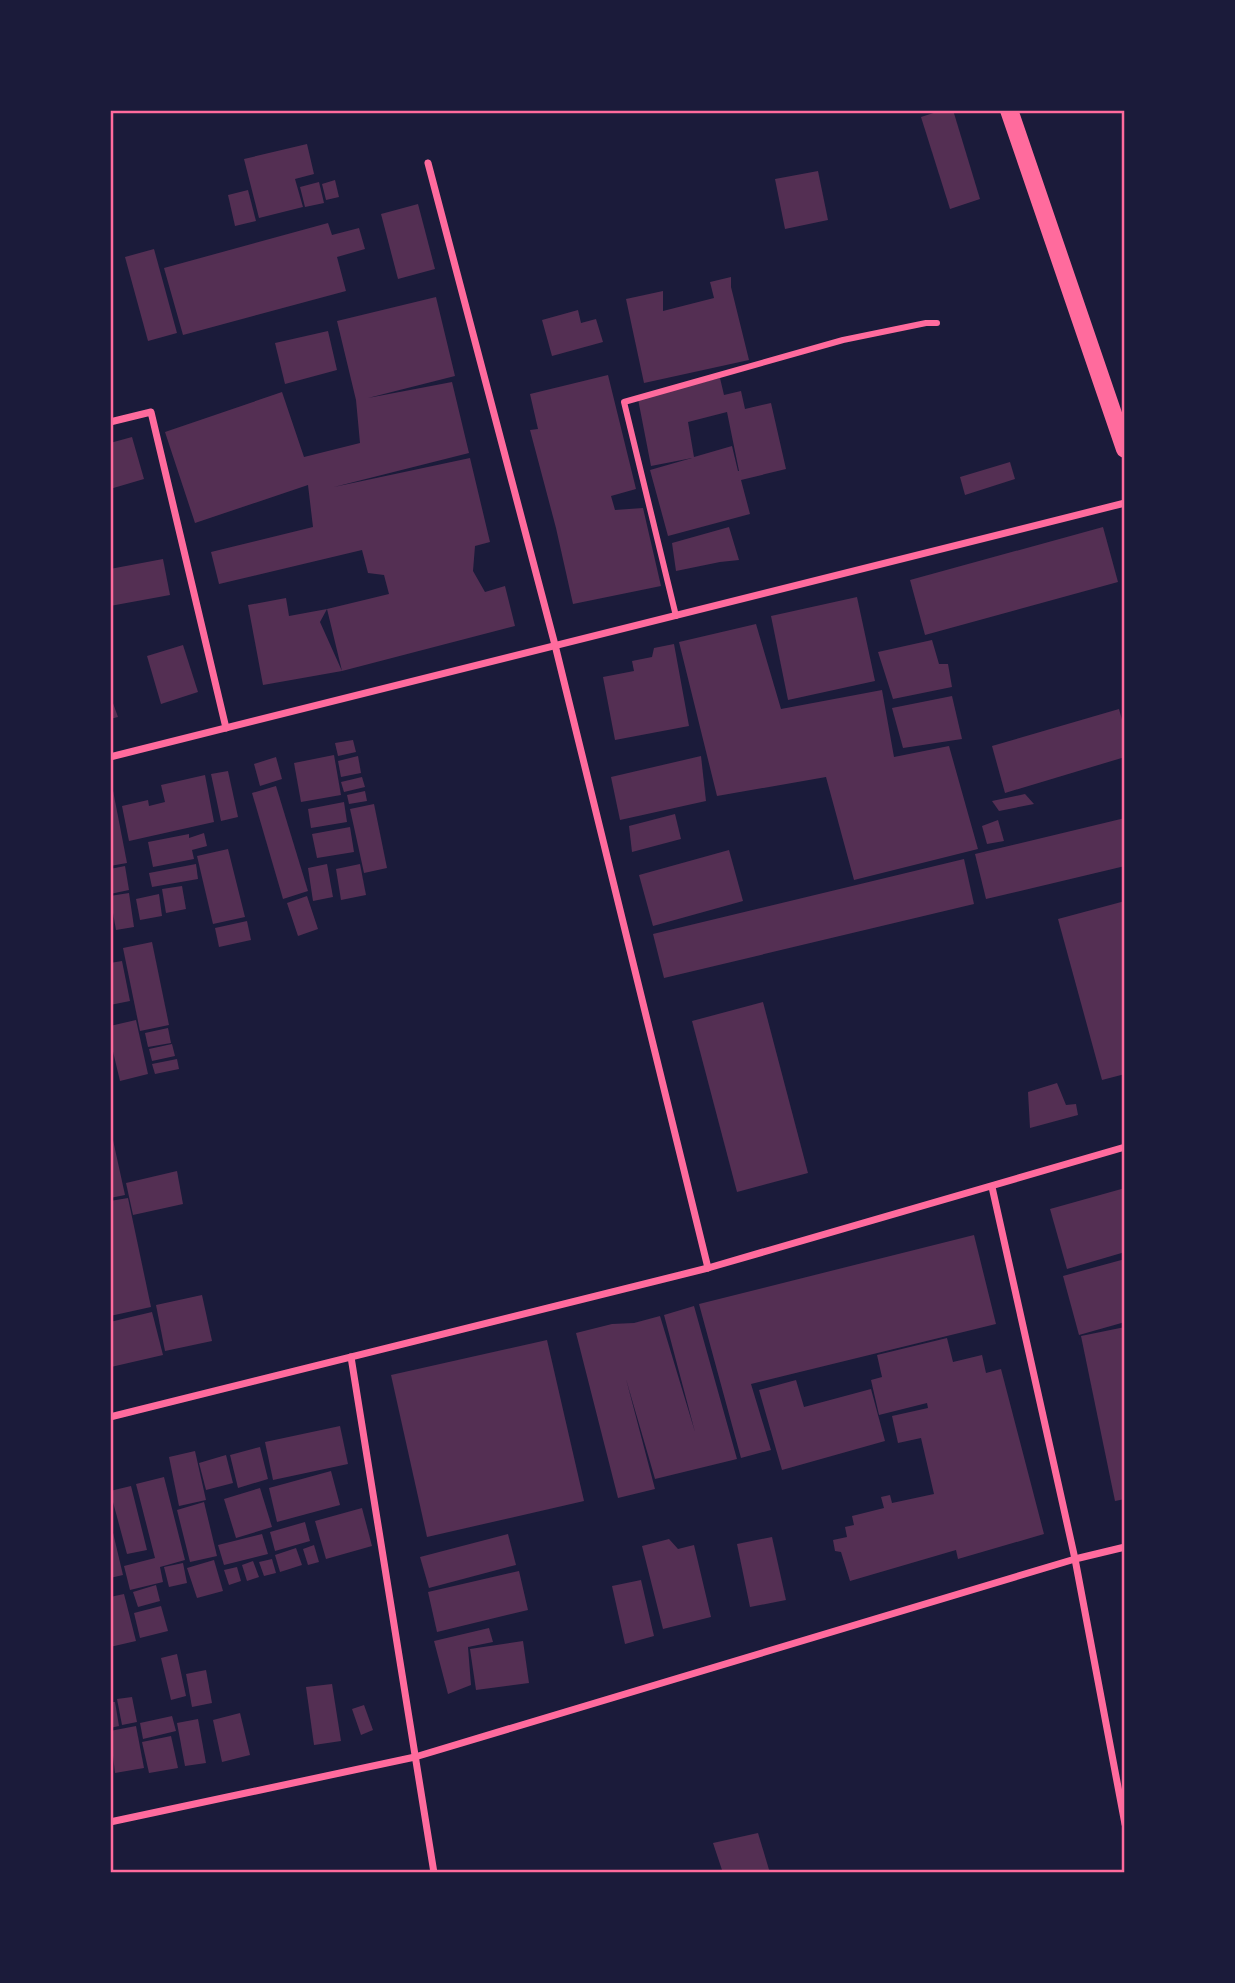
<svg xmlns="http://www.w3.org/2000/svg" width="1235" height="1983" viewBox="0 0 1235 1983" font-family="Raleway,sans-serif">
  <rect width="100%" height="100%" fill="#1b1b3a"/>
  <g fill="#542f53" fill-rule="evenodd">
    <polygon points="943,110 953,110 980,199 950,209 921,117"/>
    <polygon points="307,144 314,174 295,179 303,207 259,218 244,159"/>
    <polygon points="818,171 828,220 785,229 775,179"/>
    <polygon points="335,180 339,197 326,200 322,184"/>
    <polygon points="319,182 324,203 305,207 300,187"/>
    <polygon points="248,190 256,221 235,226 228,195"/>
    <polygon points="418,204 435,269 398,279 381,214"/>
    <polygon points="328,223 332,235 359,228 365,249 337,257 346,291 183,335 164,268"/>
    <polygon points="154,249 177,333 148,341 125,257"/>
    <polygon points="731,277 731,287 749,360 644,383 626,299 663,291 663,311 714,298 710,282"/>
    <polygon points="436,297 455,376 368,398 452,382 469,453 334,487 470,458 490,542 475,546 473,571 485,592 505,586 515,626 342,671 327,609 320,622 342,671 263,685 248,605 286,598 289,616 327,609 389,594 384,575 368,573 362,550 219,584 211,552 313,527 308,485 195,523 165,432 282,392 304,457 360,443 356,400 337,321"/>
    <polygon points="578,310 581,323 596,319 603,342 552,356 542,320"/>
    <polygon points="328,331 337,370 285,384 275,343"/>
    <polygon points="608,375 636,489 611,496 615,510 643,508 661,586 573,604 556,528 530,430 538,429 530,394"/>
    <path d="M720,378L724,395L741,391L745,409L771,403L786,469L741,480L750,514L668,536L650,470L692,458L651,466L638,399ZM727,412L739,471H738L732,446L694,457L688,422Z"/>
    <polygon points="132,437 144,479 110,489 110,443"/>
    <polygon points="1010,462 1015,479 965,495 960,477"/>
    <polygon points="729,527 739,560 720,562 676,571 672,543"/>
    <polygon points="1103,527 1118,582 925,635 910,580"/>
    <polygon points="163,559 170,595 110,606 110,569"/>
    <polygon points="857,597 875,681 788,700 771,616"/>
    <polygon points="756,624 781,709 882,690 894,757 949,746 978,849 854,880 826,777 717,796 679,642"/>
    <polygon points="932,640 939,664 948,664 952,687 893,699 878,652"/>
    <polygon points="674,644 689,726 615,740 603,677 634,671 632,661 652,657 654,648"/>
    <polygon points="183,645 198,692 161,704 147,656"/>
    <polygon points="110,695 118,717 110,719"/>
    <polygon points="952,696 962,739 903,748 892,708"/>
    <polygon points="1119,709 1125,730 1125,757 1005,793 992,746"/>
    <polygon points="353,740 356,752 338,756 335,743"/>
    <polygon points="334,755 341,795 301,802 294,763"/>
    <polygon points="358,756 361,773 341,777 338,761"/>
    <polygon points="701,756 706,801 620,820 611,777"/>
    <polygon points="276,757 282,779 260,786 254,764"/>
    <polygon points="228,771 238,817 221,821 211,774"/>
    <polygon points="110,775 127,863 110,866"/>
    <polygon points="205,775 214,822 129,841 122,806 148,800 149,806 165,802 161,785"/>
    <polygon points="362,777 365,787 344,792 341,782"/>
    <polygon points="276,786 308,891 283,899 252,793"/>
    <polygon points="365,791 367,801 349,804 347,795"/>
    <polygon points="1025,794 1034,804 999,811 992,801"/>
    <polygon points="344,802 347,822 311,828 308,809"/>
    <polygon points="374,804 387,868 364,873 350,809"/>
    <polygon points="675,814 681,839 632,852 629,826"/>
    <polygon points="1125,818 1125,866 986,899 975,854"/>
    <polygon points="998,820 1004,841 987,844 982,826"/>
    <polygon points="350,827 354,852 317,858 312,834"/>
    <polygon points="204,833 207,846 192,850 194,859 153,867 148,842 189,834 189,838"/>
    <polygon points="228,849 245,917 213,924 197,856"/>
    <polygon points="729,850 743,901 653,926 639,875"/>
    <polygon points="964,859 974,904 664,978 653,934"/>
    <polygon points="196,864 198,879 152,887 149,873"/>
    <polygon points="327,864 333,897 313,901 308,868"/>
    <polygon points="360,864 366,895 341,900 336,869"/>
    <polygon points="125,866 129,890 110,894 110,869"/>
    <polygon points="182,886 186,909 166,913 162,889"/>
    <polygon points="129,893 134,927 116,930 110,896"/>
    <polygon points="159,894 162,916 140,920 136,899"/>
    <polygon points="307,896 318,929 298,936 287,903"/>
    <polygon points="1125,901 1125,1074 1102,1080 1058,919"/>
    <polygon points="247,921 251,940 219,947 215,928"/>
    <polygon points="152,942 169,1025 140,1031 123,948"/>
    <polygon points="122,961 130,1001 110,1005 110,963"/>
    <polygon points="763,1002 808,1173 737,1192 692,1021"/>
    <polygon points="136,1020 148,1074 120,1081 110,1039 110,1026"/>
    <polygon points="168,1028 171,1043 148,1047 145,1033"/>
    <polygon points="172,1044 175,1056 152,1061 149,1049"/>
    <polygon points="177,1059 179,1069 155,1074 152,1064"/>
    <polygon points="1057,1083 1066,1105 1076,1104 1078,1115 1030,1128 1028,1092"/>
    <polygon points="113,1140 125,1195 110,1198 110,1141"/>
    <polygon points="177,1171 183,1204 133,1215 126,1183"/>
    <polygon points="1125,1188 1125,1252 1067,1269 1050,1209"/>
    <polygon points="128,1198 151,1307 110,1316 110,1201"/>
    <polygon points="974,1235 996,1324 751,1384 771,1450 741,1458 699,1304"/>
    <polygon points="1125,1259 1125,1322 1079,1335 1063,1276"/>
    <polygon points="202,1295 212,1341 165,1351 156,1305"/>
    <polygon points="694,1306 737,1459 655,1479 626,1379 655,1489 618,1498 576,1333 612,1324 634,1323 660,1316 695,1432 664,1315"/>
    <polygon points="152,1312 163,1355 111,1367 110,1322"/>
    <polygon points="1125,1327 1125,1499 1115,1501 1081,1336"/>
    <polygon points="947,1338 953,1362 982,1355 986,1373 1001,1369 1044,1534 958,1559 956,1550 850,1581 841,1552 835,1551 833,1540 847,1537 845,1527 854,1525 852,1516 884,1508 881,1497 890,1495 892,1503 934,1494 921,1438 898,1443 892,1416 928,1408 927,1403 879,1415 871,1380 882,1377 877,1355"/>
    <polygon points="547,1340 584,1501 427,1537 391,1375"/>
    <polygon points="796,1380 804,1407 871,1389 885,1441 782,1470 759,1390"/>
    <polygon points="340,1426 348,1464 273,1480 265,1442"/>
    <polygon points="260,1447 268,1479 238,1488 230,1455"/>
    <polygon points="195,1451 206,1500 179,1506 169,1457"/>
    <polygon points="226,1455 233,1483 206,1490 199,1463"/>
    <polygon points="331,1471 340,1505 277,1522 269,1488"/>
    <polygon points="164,1477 185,1560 160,1567 163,1582 130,1590 124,1566 155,1558 136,1484"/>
    <polygon points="131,1486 147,1550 127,1554 110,1491"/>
    <polygon points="260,1488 272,1527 236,1538 224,1499"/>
    <polygon points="204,1502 217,1556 190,1562 177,1510"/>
    <polygon points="362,1508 372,1546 326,1559 315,1521"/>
    <polygon points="110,1520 123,1575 110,1578"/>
    <polygon points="305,1522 310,1541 275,1551 270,1532"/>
    <polygon points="262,1534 268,1554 224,1565 218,1545"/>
    <polygon points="508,1534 516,1565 429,1588 420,1557"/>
    <polygon points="772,1537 786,1600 750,1607 737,1544"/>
    <polygon points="669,1539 678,1549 694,1545 711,1617 663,1629 642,1546"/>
    <polygon points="314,1545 319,1562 308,1565 303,1549"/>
    <polygon points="296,1548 302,1565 280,1572 275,1555"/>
    <polygon points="272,1559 276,1573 264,1576 259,1562"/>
    <polygon points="214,1560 223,1591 197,1598 187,1568"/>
    <polygon points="253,1561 259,1577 247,1581 242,1565"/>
    <polygon points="183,1563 187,1583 169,1587 164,1567"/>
    <polygon points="237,1567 241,1581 229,1585 224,1570"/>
    <polygon points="519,1571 528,1610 437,1632 428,1592"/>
    <polygon points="641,1580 654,1636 625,1644 612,1586"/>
    <polygon points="156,1585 160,1601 138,1607 133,1592"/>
    <polygon points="124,1594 136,1641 110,1647 110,1597"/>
    <polygon points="161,1606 168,1631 140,1638 134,1613"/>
    <polygon points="489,1628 493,1642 468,1647 471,1685 448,1694 434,1641"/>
    <polygon points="523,1641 529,1683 476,1690 470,1649"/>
    <polygon points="177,1654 186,1696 171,1700 161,1658"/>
    <polygon points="206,1670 212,1703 192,1707 186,1674"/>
    <polygon points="332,1684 341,1741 314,1745 306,1687"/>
    <polygon points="132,1697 137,1722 122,1725 117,1699"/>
    <polygon points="110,1702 115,1702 119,1726 110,1728"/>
    <polygon points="364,1705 373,1730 361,1735 352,1709"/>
    <polygon points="240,1713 250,1755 222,1762 213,1720"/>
    <polygon points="172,1716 176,1731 143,1739 140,1723"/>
    <polygon points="198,1719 206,1763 185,1766 177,1723"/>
    <polygon points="136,1726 144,1768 115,1773 110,1731"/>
    <polygon points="171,1736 178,1768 149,1773 142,1742"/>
    <polygon points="758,1833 770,1873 723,1873 713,1843"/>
  </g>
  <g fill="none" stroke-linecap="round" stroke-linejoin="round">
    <polyline stroke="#ff6b9d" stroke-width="6" points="676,616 624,402 843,340 926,323 937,323"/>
    <g stroke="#ff6b9d" stroke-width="7">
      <polyline points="428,163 555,645 708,1268"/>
      <polyline points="110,422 151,412 226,728"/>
      <polyline points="110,757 1125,503"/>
      <polyline points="992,1187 1075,1559 1125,1824"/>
      <polyline points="351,1357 434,1873"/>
      <polyline points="110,1417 708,1268 1125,1147"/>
      <polyline points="110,1822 415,1757 1075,1559 1125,1547"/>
    </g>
    <polyline stroke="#ff6b9d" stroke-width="18" points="1009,110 1125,449"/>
  </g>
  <rect width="1235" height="1983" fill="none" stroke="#1b1b3a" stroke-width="224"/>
  <rect x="112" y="112" width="1011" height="1759" fill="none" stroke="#ff6b9d" stroke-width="2.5"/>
</svg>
